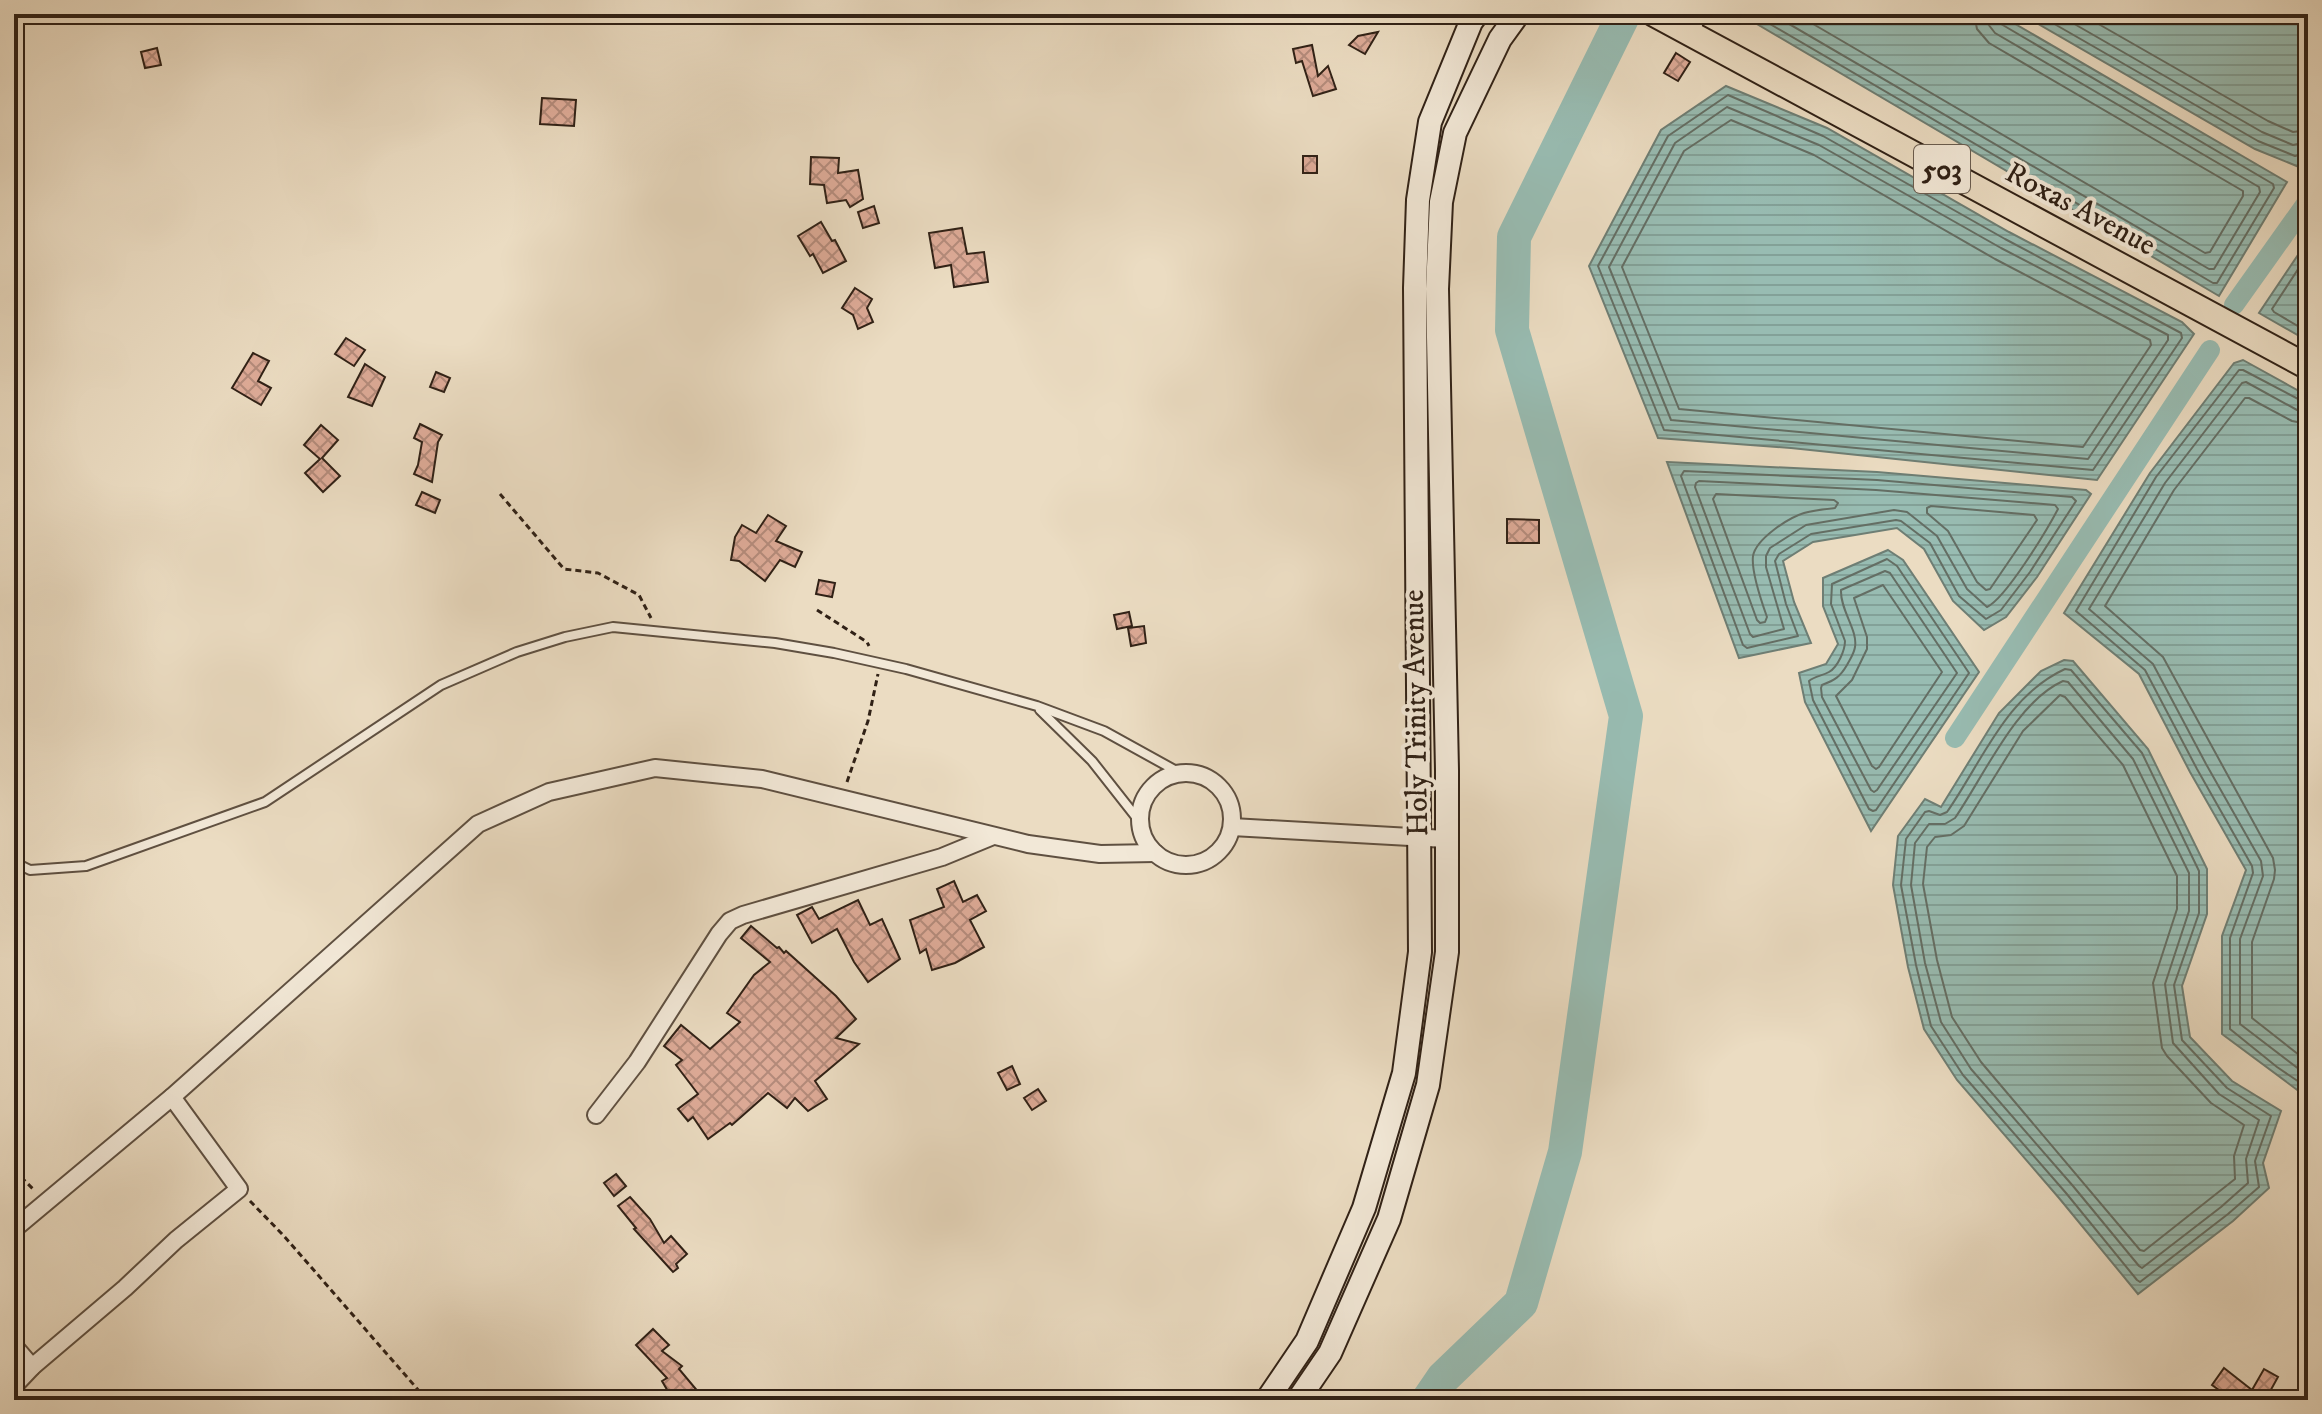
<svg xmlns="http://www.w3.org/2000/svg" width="2322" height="1414" viewBox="0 0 2322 1414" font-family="'IM FELL DW Pica',serif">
  <defs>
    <pattern id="water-rules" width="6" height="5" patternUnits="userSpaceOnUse" patternTransform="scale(2)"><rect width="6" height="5" fill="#98bcb2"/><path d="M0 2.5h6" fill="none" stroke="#83a198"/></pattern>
    <pattern id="building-cross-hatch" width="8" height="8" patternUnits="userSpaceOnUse" patternTransform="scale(2)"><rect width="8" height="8" fill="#deab98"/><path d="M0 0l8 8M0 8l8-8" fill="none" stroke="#b48b7b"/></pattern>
  </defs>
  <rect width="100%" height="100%" fill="#ebdcc2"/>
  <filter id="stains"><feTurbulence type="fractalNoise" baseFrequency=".0025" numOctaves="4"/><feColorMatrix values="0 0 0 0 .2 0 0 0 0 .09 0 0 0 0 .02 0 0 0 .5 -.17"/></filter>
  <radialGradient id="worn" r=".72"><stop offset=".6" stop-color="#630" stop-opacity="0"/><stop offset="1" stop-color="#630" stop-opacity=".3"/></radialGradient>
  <g fill="url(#water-rules)" stroke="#6e7e74" stroke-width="2">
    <polygon points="1740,14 1998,14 2287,182 2219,296"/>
    <polygon points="2021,14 2308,14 2308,157 2299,167 2255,149"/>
    <polygon points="1726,86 1827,128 2009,232 2182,322 2194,334 2097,480 1791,448 1658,438 1589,266 1661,130"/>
    <polygon points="2308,240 2308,341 2259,313"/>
    <polygon points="2243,360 2308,396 2308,1098 2222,1034 2222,936 2246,870 2190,772 2139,674 2064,613 2150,473 2234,363"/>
    <polygon points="1667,462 1877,472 2086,490 2091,494 2037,577 2006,617 1984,630 1953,601 1924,549 1897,528 1813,542 1783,561 1794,602 1811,643 1739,658"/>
    <polygon points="1888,550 1903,560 1979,672 1871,831 1805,702 1799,673 1826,664 1838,644 1823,606 1823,578"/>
    <polygon points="2064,660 2073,661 2148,749 2207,869 2207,914 2182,986 2190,1037 2232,1081 2281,1111 2263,1163 2269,1188 2233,1221 2138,1294 2059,1198 1957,1080 1924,1029 1908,967 1893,885 1898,836 1925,799 1941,807 1999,713 2041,671"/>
  </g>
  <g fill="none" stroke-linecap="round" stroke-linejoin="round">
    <g stroke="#646e64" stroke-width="2">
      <polyline points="1753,14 2213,283 2217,283 2274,188 2273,184 2001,24 1997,20 1996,14"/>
      <polyline points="1772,14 2209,269 2214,269 2260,192 2259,187 1995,33 1988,24 1986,14"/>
      <polyline points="1796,14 2205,253 2210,252 2243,196 2243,191 1989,43 1977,29 1974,14"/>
      <polyline points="2037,14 2258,141 2295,156 2308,152"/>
      <polyline points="2057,14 2262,132 2293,145 2308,142"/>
      <polyline points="2081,14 2268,121 2293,132 2308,130"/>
      <polygon points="1728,95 1823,136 2005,239 2181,333 2182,338 2093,470 1664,430 1598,266 1668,136"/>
      <polygon points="1727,107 1819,145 2001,248 2168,335 2168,340 2088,459 1671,420 1609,267 1675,143"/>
      <polygon points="1731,120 1814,155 1995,259 2150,340 2151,345 2083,447 1679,409 1622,267 1684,151"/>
      <polyline points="2308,254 2272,309 2274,312 2308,332"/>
      <polyline points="2308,402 2302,401 2243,370 2239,370 2156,477 2076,611 2145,670 2197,769 2252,866 2253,873 2230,938 2230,1029 2277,1067 2308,1088"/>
      <polyline points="2308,412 2297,410 2246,382 2242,383 2165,483 2089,609 2153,664 2206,764 2261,861 2263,876 2240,939 2240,1024 2308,1076"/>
      <polyline points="2308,424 2292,421 2249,398 2245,398 2174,490 2105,606 2163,657 2273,858 2275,870 2274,879 2252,942 2252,1018 2308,1062"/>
      <polygon points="1684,471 1877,480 2072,497 2076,501 2030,572 2001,610 1986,619 1959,596 1930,543 1901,521 1896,520 1811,534 1779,554 1775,561 1786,604 1798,636 1747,648 1743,645 1681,476"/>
      <path d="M1699,481L1876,490L2055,505L2058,509C2047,530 2006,598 1987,607L1967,589L1937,536L1907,512L1894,510L1806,525L1770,548L1766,556V567L1784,629L1753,637L1750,634L1695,487L1696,483Z"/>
      <path d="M1716,494L1834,500L1838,503L1835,508C1825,509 1814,510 1804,513C1788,518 1756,539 1753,556C1751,572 1762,603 1767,617L1765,622L1760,623L1757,620L1713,499Z"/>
      <polygon points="1931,506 2034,515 2037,520 1990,589 1986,590 1977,582 1948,531 1927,513 1927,508"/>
      <path d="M1887,559L1897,566L1969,673L1876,810L1873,811L1869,809L1813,700L1809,681C1815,676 1822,676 1829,672C1838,667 1845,650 1845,641L1831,604L1832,584Z"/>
      <path d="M1885,571L1890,573L1957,673L1877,790L1874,792L1871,790L1822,697L1821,688L1822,685C1835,680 1840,677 1847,665C1850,659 1854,654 1855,647C1858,630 1840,610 1841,590Z"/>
      <polygon points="1883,585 1942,672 1879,767 1876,769 1872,766 1836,696 1852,680 1867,649 1867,637 1854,598"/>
      <path d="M2065,669L2071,670L2142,753L2199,871V913L2174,985L2182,1040L2227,1088L2271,1116L2255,1161L2259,1187L2228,1214L2140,1282L2137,1280L2066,1193L1963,1075L1931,1026L1916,965L1901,885L1906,839L1925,812L1929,811L1940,815L1947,812C1982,762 2006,696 2065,669Z"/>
      <path d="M2063,681L2068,682L2133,759L2189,873V911L2165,984L2173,1043L2219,1094L2259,1120L2246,1159L2248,1183L2221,1207L2142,1268L2139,1266L2073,1186L1971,1069L1941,1022L1925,963L1911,885L1915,843L1929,824H1945L1955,818C1984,776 2016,702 2063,681Z"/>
      <polygon points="2060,695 2065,697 2123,765 2177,876 2177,909 2153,983 2162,1048 2167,1056 2211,1103 2244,1125 2234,1156 2235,1179 2144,1251 2140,1250 1981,1062 1952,1017 1937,960 1923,884 1927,847 1935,837 1951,835 1964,826 2023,731"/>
    </g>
    <g stroke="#98bcb2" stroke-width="20">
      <polyline points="2234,305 2308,201"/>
      <polyline points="1955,738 2210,350"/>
    </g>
    <polyline stroke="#98bcb2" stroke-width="34" points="1428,1400 1443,1378 1521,1303 1565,1152 1626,716 1512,330 1514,237 1624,14"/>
  </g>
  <g fill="url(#building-cross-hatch)" stroke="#302116" stroke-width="2">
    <polygon points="1378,32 1365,54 1349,45 1358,36"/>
    <polygon points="1312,45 1318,76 1328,66 1336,89 1313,96 1302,61 1296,63 1293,49"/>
    <polygon points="157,48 161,65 145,68 141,52"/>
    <polygon points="1676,53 1690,62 1678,81 1664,73"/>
    <polygon points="542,98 576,100 574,126 540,124"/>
    <rect x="1303" y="156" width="14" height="17"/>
    <polygon points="811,157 839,158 838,173 858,170 863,199 850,207 846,200 827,203 824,185 810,184"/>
    <polygon points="874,206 879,223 863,228 858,212"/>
    <polygon points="821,222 832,241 835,240 846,261 823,273 813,254 810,256 798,236"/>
    <polygon points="962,228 967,254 984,252 988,282 954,287 951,265 935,268 929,233"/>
    <polygon points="855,288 872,299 867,308 873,322 858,329 853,315 842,308"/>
    <polygon points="346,338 365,350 354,366 335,354"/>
    <polygon points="253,353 269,361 258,381 271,388 261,405 232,388"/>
    <polygon points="365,364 385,377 372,406 348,397"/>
    <polygon points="436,372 450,378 444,392 430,387"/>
    <polygon points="420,424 442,435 438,442 432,482 414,474 418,465 422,442 414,438"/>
    <polygon points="321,425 338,440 322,458 340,476 323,492 305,473 320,459 304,445"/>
    <polygon points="422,492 440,500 435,513 416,505"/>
    <polygon points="768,515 786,526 776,541 802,552 795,567 780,560 765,581 739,561 731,560 735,537 742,525 756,533"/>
    <polygon points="1507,519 1539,520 1539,543 1507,543"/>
    <polygon points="819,580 835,583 832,597 816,594"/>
    <polygon points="1129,612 1132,626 1117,629 1114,615"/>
    <polygon points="1144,626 1146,643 1131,646 1128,628"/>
    <polygon points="954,881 963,902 977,895 986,911 970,920 984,947 955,963 932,970 926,949 920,953 910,920 944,907 937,889"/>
    <polygon points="858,900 870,925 882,919 900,959 868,982 854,962 837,929 812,943 797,915 812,907 819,919"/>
    <polygon points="751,926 777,948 779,947 784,953 786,951 836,996 856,1019 836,1038 859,1044 815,1081 827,1099 808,1111 795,1098 787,1108 768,1093 732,1125 730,1123 708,1139 693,1117 688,1121 678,1109 698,1094 676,1065 682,1060 664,1046 681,1025 710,1049 740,1022 727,1013 754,975 770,962 741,938"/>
    <polygon points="1012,1066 1020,1084 1007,1090 998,1073"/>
    <polygon points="1038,1089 1046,1101 1032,1110 1024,1098"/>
    <polygon points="616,1174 626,1186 614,1196 604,1183"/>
    <polygon points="630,1197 650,1219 664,1243 671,1236 687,1254 676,1264 678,1268 673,1272 634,1229 636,1228 618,1206"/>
    <polygon points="653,1329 669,1345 662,1351 682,1366 679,1369 705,1400 673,1400 662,1381 667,1378 636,1345"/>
    <polygon points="2224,1368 2252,1390 2264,1369 2278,1377 2268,1395 2263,1398 2266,1400 2233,1400 2212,1385"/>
  </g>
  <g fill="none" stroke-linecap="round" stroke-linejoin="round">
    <defs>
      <g id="service">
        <polyline points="1040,710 1092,761 1140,822"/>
        <polyline points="14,862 30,870 86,866 265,802 441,685 517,652 565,637 613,627 775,643 834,653 906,669 1037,706 1104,731 1180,773"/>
      </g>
      <g id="minor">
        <polyline points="1691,34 1697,14"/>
        <circle cx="1186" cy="819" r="46"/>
        <polyline points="1232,827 1446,839"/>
        <polyline points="596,1115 637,1062 719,934 730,921 743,915 942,857 993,836"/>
        <polyline points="14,1229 172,1097 478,824 549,792 655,768 762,779 1028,844 1100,854 1155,853"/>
        <polyline points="14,1346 32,1367"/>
        <polyline points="14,1386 32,1367 125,1288 176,1240 239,1189 172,1097"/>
      </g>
      <g id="secondary">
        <polyline points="1267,1400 1307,1341 1364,1208 1404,1073 1420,952 1415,288 1418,200 1430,122 1471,22 1477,14"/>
        <polyline points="1298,1400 1330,1353 1389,1219 1428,1085 1447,952 1447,770 1437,289 1441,202 1455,133 1500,39 1518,14"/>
      </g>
      <polyline id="primary" points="1654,14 2308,367"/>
    </defs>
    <use href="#service" stroke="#5f5041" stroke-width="12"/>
    <use href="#minor" stroke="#5f5041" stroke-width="20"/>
    <use href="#secondary" stroke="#302116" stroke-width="26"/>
    <use href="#primary" stroke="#302116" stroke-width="28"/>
    <g stroke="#302116" stroke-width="3" stroke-dasharray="6 4" stroke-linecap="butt">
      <polyline points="500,494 564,569 598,573 639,595 651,618"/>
      <polyline points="817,610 867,642 869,646"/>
      <polyline points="847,782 868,721 878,674"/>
      <polyline points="14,1170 34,1190"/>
      <polyline points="250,1201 284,1236 427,1400"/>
    </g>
    <use href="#service" stroke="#f2e8d7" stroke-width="8"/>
    <use href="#minor" stroke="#f2e8d7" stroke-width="16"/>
    <use href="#secondary" stroke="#f2e8d7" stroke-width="22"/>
    <use href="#primary" stroke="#ebdcc2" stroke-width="24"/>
  </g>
  <g text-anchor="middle" stroke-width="8" stroke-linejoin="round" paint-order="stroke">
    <rect fill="#f2e8d7" stroke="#6a5d50" stroke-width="2" x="1914" y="145" width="56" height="48" rx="6"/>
    <g font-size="28" font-weight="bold" fill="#302116">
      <text x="1942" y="179">503</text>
    </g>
    <g font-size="30" fill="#302116" stroke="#f2e8d7">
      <text transform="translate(2081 208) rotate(28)" y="10">Roxas Avenue</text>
      <text transform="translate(1415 713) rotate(-91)" y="10">Holy Trinity Avenue</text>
    </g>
  </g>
  <rect width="2322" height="1414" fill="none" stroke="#ebdcc2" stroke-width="48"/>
  <rect x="16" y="16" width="2290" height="1382" fill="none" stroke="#302116" stroke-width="4"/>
  <rect x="24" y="24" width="2274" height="1366" fill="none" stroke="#302116" stroke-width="2"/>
  <rect width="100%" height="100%" filter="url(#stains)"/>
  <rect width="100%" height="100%" fill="url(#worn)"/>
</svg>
